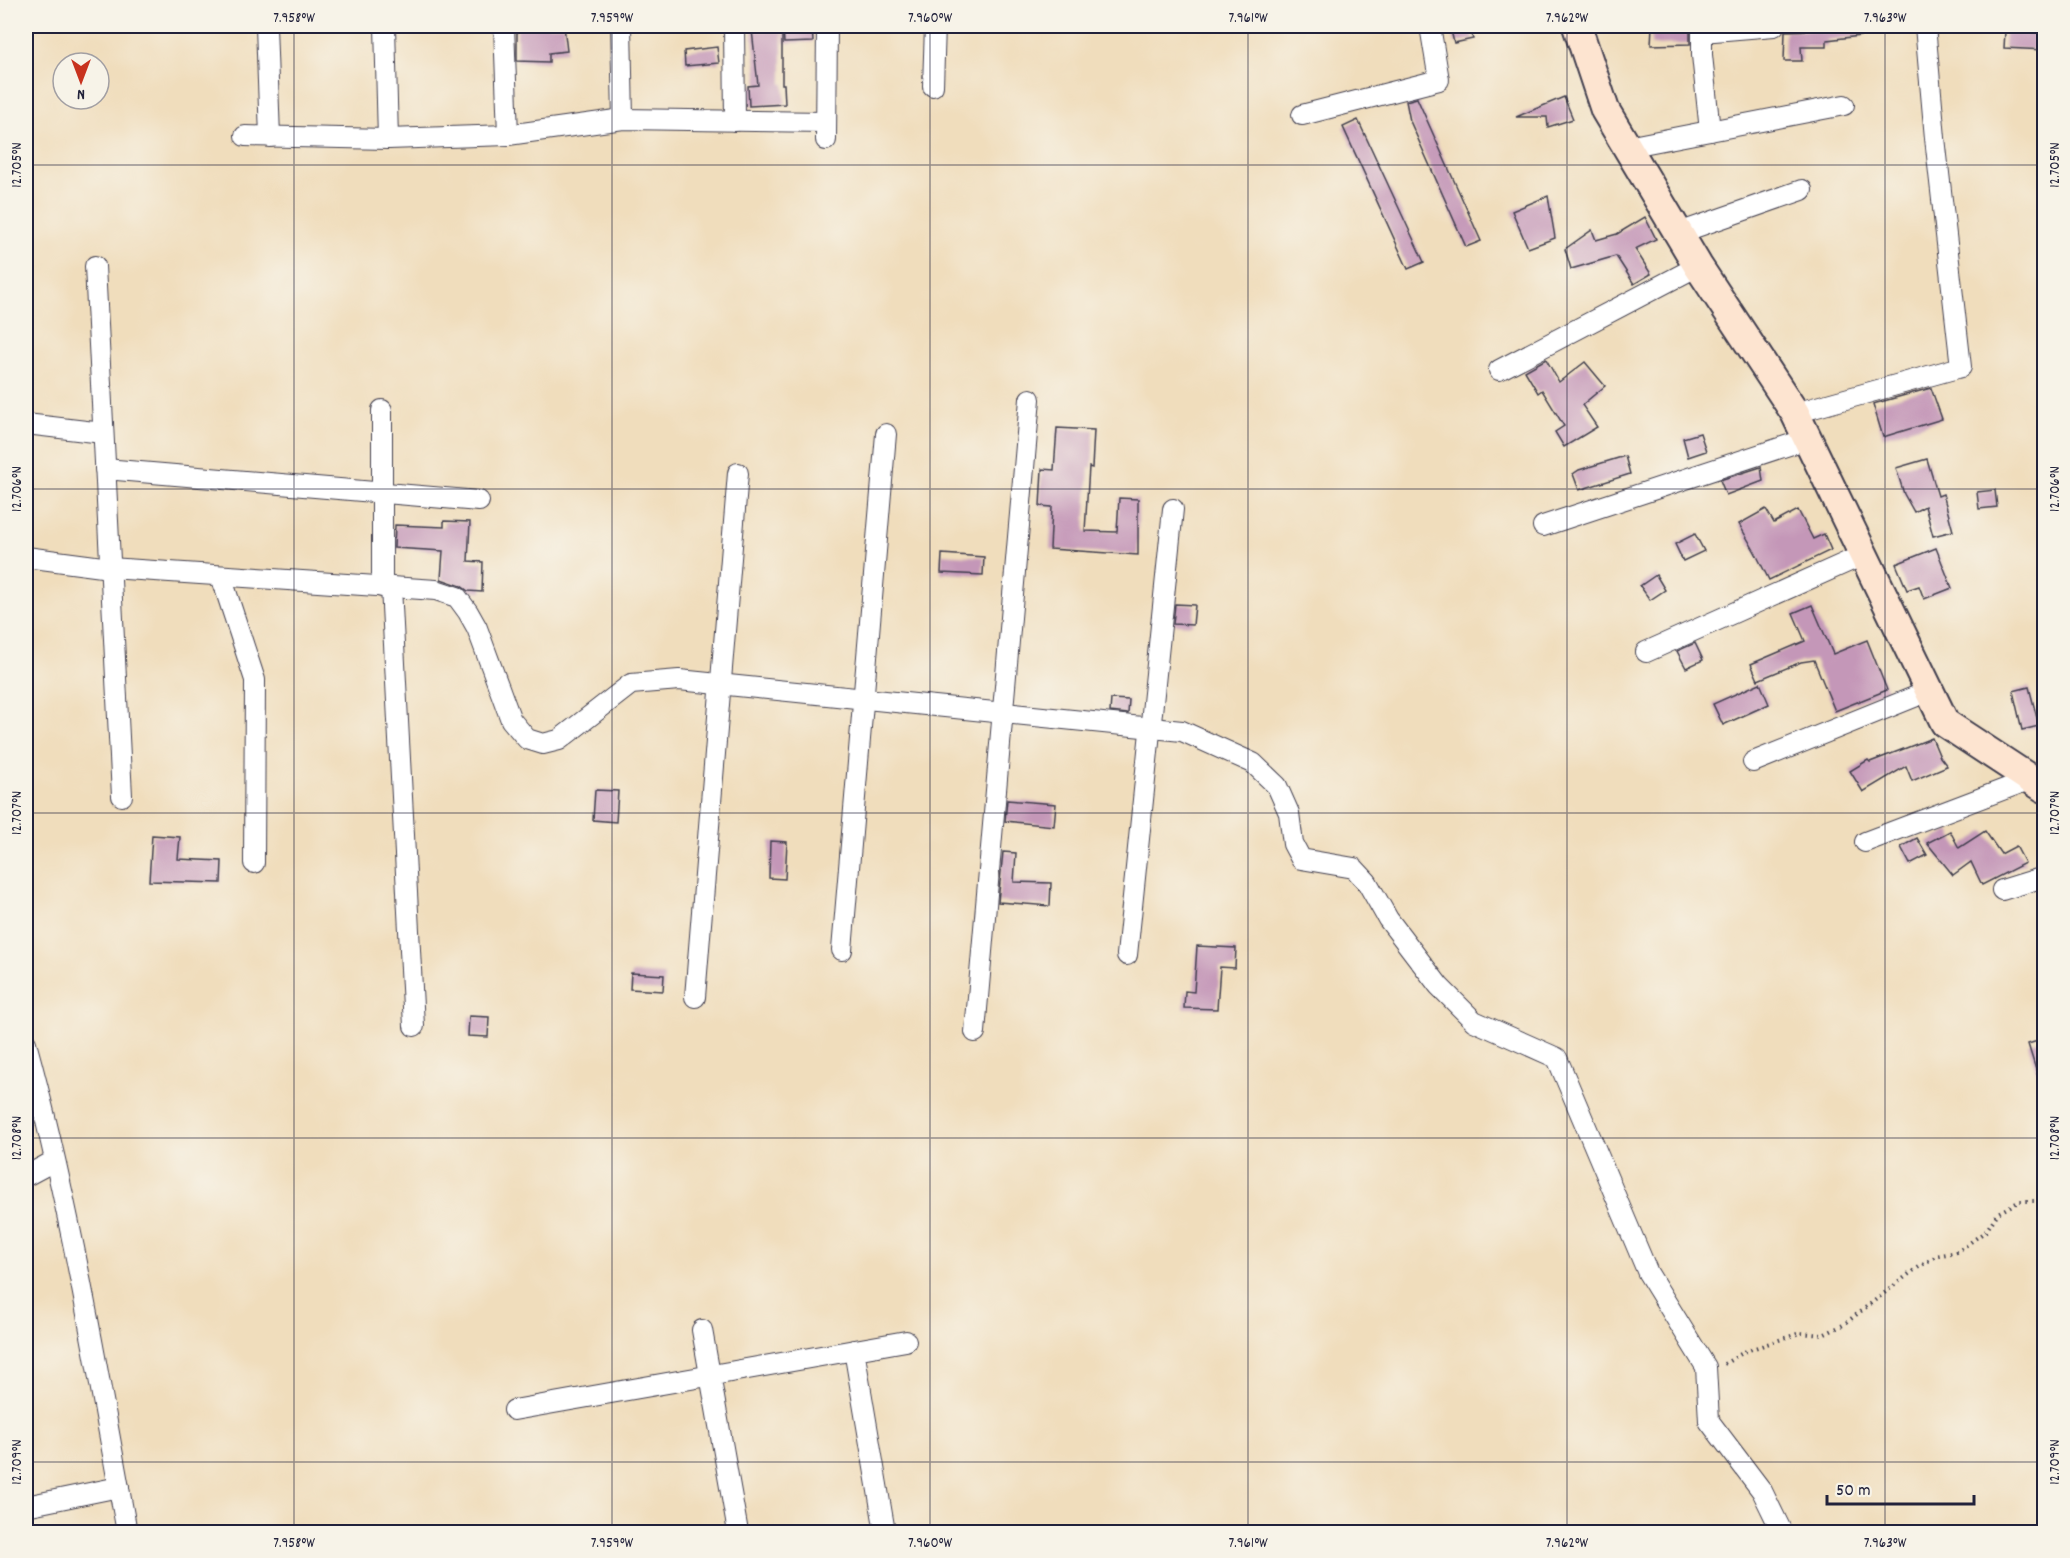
<svg xmlns="http://www.w3.org/2000/svg" width="2070" height="1558" viewBox="0 0 2070 1558" font-family="Dekko,sans-serif">
  <rect width="100%" height="100%" fill="#f7f3e8"/>
  <filter id="ink" filterUnits="userSpaceOnUse"><feTurbulence type="fractalNoise" baseFrequency=".0167" numOctaves="2"/><feDisplacementMap in="SourceGraphic" scale="12" xChannelSelector="R" yChannelSelector="G"/><feConvolveMatrix kernelMatrix="1 2 1 2 8 2 1 2 1" color-interpolation-filters="sRGB"/></filter>
  <filter id="wash" filterUnits="userSpaceOnUse"><feTurbulence type="fractalNoise" baseFrequency=".008" numOctaves="4" result="noise"/><feDisplacementMap in="SourceGraphic" scale="24" xChannelSelector="R" yChannelSelector="G"/><feGaussianBlur stdDeviation="1.35" result="paint"/><feColorMatrix in="noise" values="0 0 0 0 0 0 0 0 0 0 0 0 0 0 0 0 0 1.4 0 .05"/><feComposite in="paint" operator="in"/></filter>
  <g filter="url(#wash)">
    <rect width="100%" height="100%" fill="#f0ddbc"/>
    <g id="blocks">
      <g fill="#c497b8">
        <polygon points="517,26 564,26 567,51 549,53 549,62 517,61"/>
        <polygon points="783,26 812,26 813,42 784,43"/>
        <polygon points="1450,26 1469,26 1473,39 1454,43"/>
        <polygon points="1652,26 1690,26 1690,44 1651,45"/>
        <polygon points="1813,26 1859,26 1860,36 1827,40 1827,47 1801,47 1802,61 1784,61 1785,31 1813,30"/>
        <polygon points="752,30 782,32 782,84 784,84 785,104 749,106 748,86 758,85"/>
        <polygon points="2005,31 2044,33 2044,50 2004,48"/>
        <polygon points="717,47 719,63 685,66 684,51"/>
        <polygon points="1564,97 1573,119 1548,127 1547,117 1516,117"/>
        <polygon points="1417,98 1481,241 1466,247 1410,121 1406,101"/>
        <polygon points="1358,120 1424,262 1408,269 1343,127"/>
        <polygon points="1548,196 1555,238 1528,248 1512,211"/>
        <polygon points="1645,217 1656,239 1635,249 1651,274 1634,284 1616,256 1571,269 1565,249 1592,230 1596,240 1617,234"/>
        <polygon points="1546,359 1559,382 1585,362 1605,386 1582,405 1597,427 1564,447 1555,432 1564,426 1542,390 1538,393 1525,371"/>
        <polygon points="1931,388 1942,419 1883,437 1873,404"/>
        <polygon points="1057,428 1094,430 1092,468 1089,467 1085,531 1117,532 1119,498 1138,499 1138,555 1050,549 1052,507 1040,506 1042,469 1054,470"/>
        <polygon points="1700,433 1706,451 1688,457 1683,438"/>
        <polygon points="1625,456 1630,474 1579,490 1573,474 1579,470"/>
        <polygon points="1927,459 1938,496 1943,494 1953,531 1933,536 1925,506 1914,512 1904,494 1896,468"/>
        <polygon points="1761,467 1763,481 1726,495 1720,480"/>
        <polygon points="1995,490 1997,507 1979,509 1977,492"/>
        <polygon points="1766,509 1774,523 1798,510 1813,539 1824,534 1831,550 1769,580 1755,552 1739,524"/>
        <polygon points="444,521 470,522 468,561 483,562 482,592 468,591 461,586 441,579 443,551 394,548 395,525 444,527"/>
        <polygon points="1695,534 1704,551 1683,561 1675,544"/>
        <polygon points="1936,548 1952,588 1924,599 1919,586 1907,590 1896,564"/>
        <polygon points="942,554 984,557 983,575 941,573"/>
        <polygon points="1656,575 1665,590 1650,600 1640,586"/>
        <polygon points="1175,604 1195,605 1193,625 1173,624"/>
        <polygon points="1812,605 1833,654 1867,640 1887,690 1835,711 1814,660 1801,662 1758,680 1751,664 1805,641 1793,613"/>
        <polygon points="1695,643 1703,660 1686,668 1677,651"/>
        <polygon points="1760,683 1769,704 1723,725 1713,704"/>
        <polygon points="2029,687 2039,726 2022,730 2013,691"/>
        <polygon points="1111,699 1129,700 1128,714 1110,712"/>
        <polygon points="1932,738 1940,757 1947,766 1912,781 1906,766 1863,792 1850,771 1868,760 1870,762"/>
        <polygon points="595,790 618,791 616,822 593,820"/>
        <polygon points="1007,800 1056,804 1054,826 1005,821"/>
        <polygon points="1950,831 1959,848 1985,831 2001,854 2016,846 2025,863 1982,885 1971,862 1953,875 1927,843"/>
        <polygon points="152,835 180,837 178,859 222,861 221,883 149,881"/>
        <polygon points="1917,838 1927,855 1910,864 1901,847"/>
        <polygon points="770,841 787,842 785,879 769,878"/>
        <polygon points="1003,852 1016,853 1014,882 1051,883 1050,906 998,902"/>
        <polygon points="1197,946 1236,948 1235,968 1220,967 1217,1009 1184,1008 1185,991 1194,992"/>
        <polygon points="631,973 664,975 663,991 630,989"/>
        <polygon points="469,1016 489,1017 488,1037 468,1036"/>
        <polygon points="2044,1039 2044,1085 2041,1086 2028,1044"/>
      </g>
    </g>
  </g>
  <g filter="url(#ink)">
    <use href="#blocks" fill-opacity="0" stroke="#413e4e" stroke-width="1.5"/>
    <g fill="none" stroke-linecap="round" stroke-linejoin="round">
      <defs>
        <g id="street">
          <polyline points="266,26 270,137"/>
          <polyline points="385,26 388,139"/>
          <polyline points="504,26 508,135"/>
          <polyline points="621,26 623,119"/>
          <polyline points="734,26 735,121"/>
          <polyline points="1702,26 1702,55 1710,131"/>
          <polyline points="1702,32 1774,26"/>
          <polyline points="933,86 935,26"/>
          <polyline points="1302,115 1439,80 1430,26"/>
          <polyline points="245,136 388,139 508,135 623,119 826,122"/>
          <polyline points="826,140 827,26"/>
          <polyline points="1627,147 1844,105"/>
          <polyline points="1679,233 1802,190"/>
          <polyline points="95,266 122,796"/>
          <polyline points="1499,370 1698,266"/>
          <polyline points="1795,413 1961,367 1935,138 1925,26"/>
          <polyline points="26,424 103,433"/>
          <polyline points="105,469 479,501"/>
          <polyline points="1543,526 1807,439"/>
          <polyline points="26,557 110,568 436,590 457,597 468,612 477,628 511,720 527,739 543,744 559,740 631,684 679,680 1182,731 1253,763 1277,786 1289,813 1293,844 1301,859 1354,868 1367,882 1388,919 1439,986 1474,1021 1557,1058 1648,1273 1706,1367 1709,1421 1762,1491 1782,1532"/>
          <polyline points="221,576 255,680 254,863"/>
          <polyline points="382,587 382,410"/>
          <polyline points="391,587 414,1026"/>
          <polyline points="1646,652 1863,555"/>
          <polyline points="1753,762 1929,691"/>
          <polyline points="1865,842 2039,776"/>
          <polyline points="2002,890 2044,877"/>
          <polyline points="842,950 886,434"/>
          <polyline points="1127,955 1173,509"/>
          <polyline points="695,997 738,473"/>
          <polyline points="975,1032 1030,399"/>
          <path d="M26,1043C70,1204 97,1369 127,1532"/>
          <polyline points="26,1176 54,1161"/>
          <polyline points="702,1330 738,1532"/>
          <polyline points="854,1350 885,1532"/>
          <polyline points="514,1410 906,1341"/>
          <polyline points="26,1506 119,1487"/>
        </g>
        <polyline id="secondary" points="1577,26 1605,110 1698,266 1795,413 1945,723 2044,788"/>
      </defs>
      <use href="#street" stroke="#413e4e" stroke-width="22"/>
      <use href="#secondary" stroke="#413e4e" stroke-width="32"/>
      <polyline stroke="#413e4e" stroke-width="4" stroke-dasharray="1.5 4.5" stroke-linecap="butt" points="1724,1364 1746,1351 1800,1333 1823,1335 1843,1325 1913,1271 1936,1256 1957,1252 1986,1231 1998,1213 2020,1201 2044,1201"/>
      <use href="#street" stroke="#fff" stroke-width="20"/>
      <use href="#secondary" stroke="#fde4d0" stroke-width="28"/>
    </g>
  </g>
  <path fill="none" stroke="#22223b" stroke-width="1.5" stroke-opacity="0.45" d="M294,26V1532M612,26V1532M930,26V1532M1248,26V1532M1567,26V1532M1885,26V1532M26,165H2044M26,489H2044M26,813H2044M26,1138H2044M26,1462H2044"/>
  <rect width="2070" height="1558" fill="none" stroke="#f7f3e8" stroke-width="66"/>
  <g transform="translate(81 81) rotate(180)"><circle r="28" fill="#f7f3e8" stroke="#a29fa3" stroke-width="1.5"/>
  <path d="M0-4.5L10 22L0 15L-10 22Z" fill="#c8321e"/>
  <text y="-9" font-size="16" font-weight="bold" text-anchor="middle" fill="#22223b">N</text>
  </g>
  <path d="M1827 1495v9h147v-9" fill="none" stroke="#22223b" stroke-width="3"/>
  <text x="1836" y="1495" font-size="18" fill="#22223b" stroke="#f7f3e8" stroke-width="4.5" paint-order="stroke">50 m</text>
  <rect x="33" y="33" width="2004" height="1492" fill="none" stroke="#22223b" stroke-width="2"/>
  <g font-size="15" text-anchor="middle" fill="#22223b">
    <text x="294" y="22">7.958°W</text>
    <text x="612" y="22">7.959°W</text>
    <text x="930" y="22">7.960°W</text>
    <text x="1248" y="22">7.961°W</text>
    <text x="1567" y="22">7.962°W</text>
    <text x="1885" y="22">7.963°W</text>
    <text transform="translate(2054 165) rotate(-90)" y="5">12.705°N</text>
    <text transform="translate(16 165) rotate(-90)" y="5">12.705°N</text>
    <text transform="translate(2054 489) rotate(-90)" y="5">12.706°N</text>
    <text transform="translate(16 489) rotate(-90)" y="5">12.706°N</text>
    <text transform="translate(2054 813) rotate(-90)" y="5">12.707°N</text>
    <text transform="translate(16 813) rotate(-90)" y="5">12.707°N</text>
    <text transform="translate(2054 1138) rotate(-90)" y="5">12.708°N</text>
    <text transform="translate(16 1138) rotate(-90)" y="5">12.708°N</text>
    <text transform="translate(2054 1462) rotate(-90)" y="5">12.709°N</text>
    <text transform="translate(16 1462) rotate(-90)" y="5">12.709°N</text>
    <text x="294" y="1547">7.958°W</text>
    <text x="612" y="1547">7.959°W</text>
    <text x="930" y="1547">7.960°W</text>
    <text x="1248" y="1547">7.961°W</text>
    <text x="1567" y="1547">7.962°W</text>
    <text x="1885" y="1547">7.963°W</text>
  </g>
</svg>
